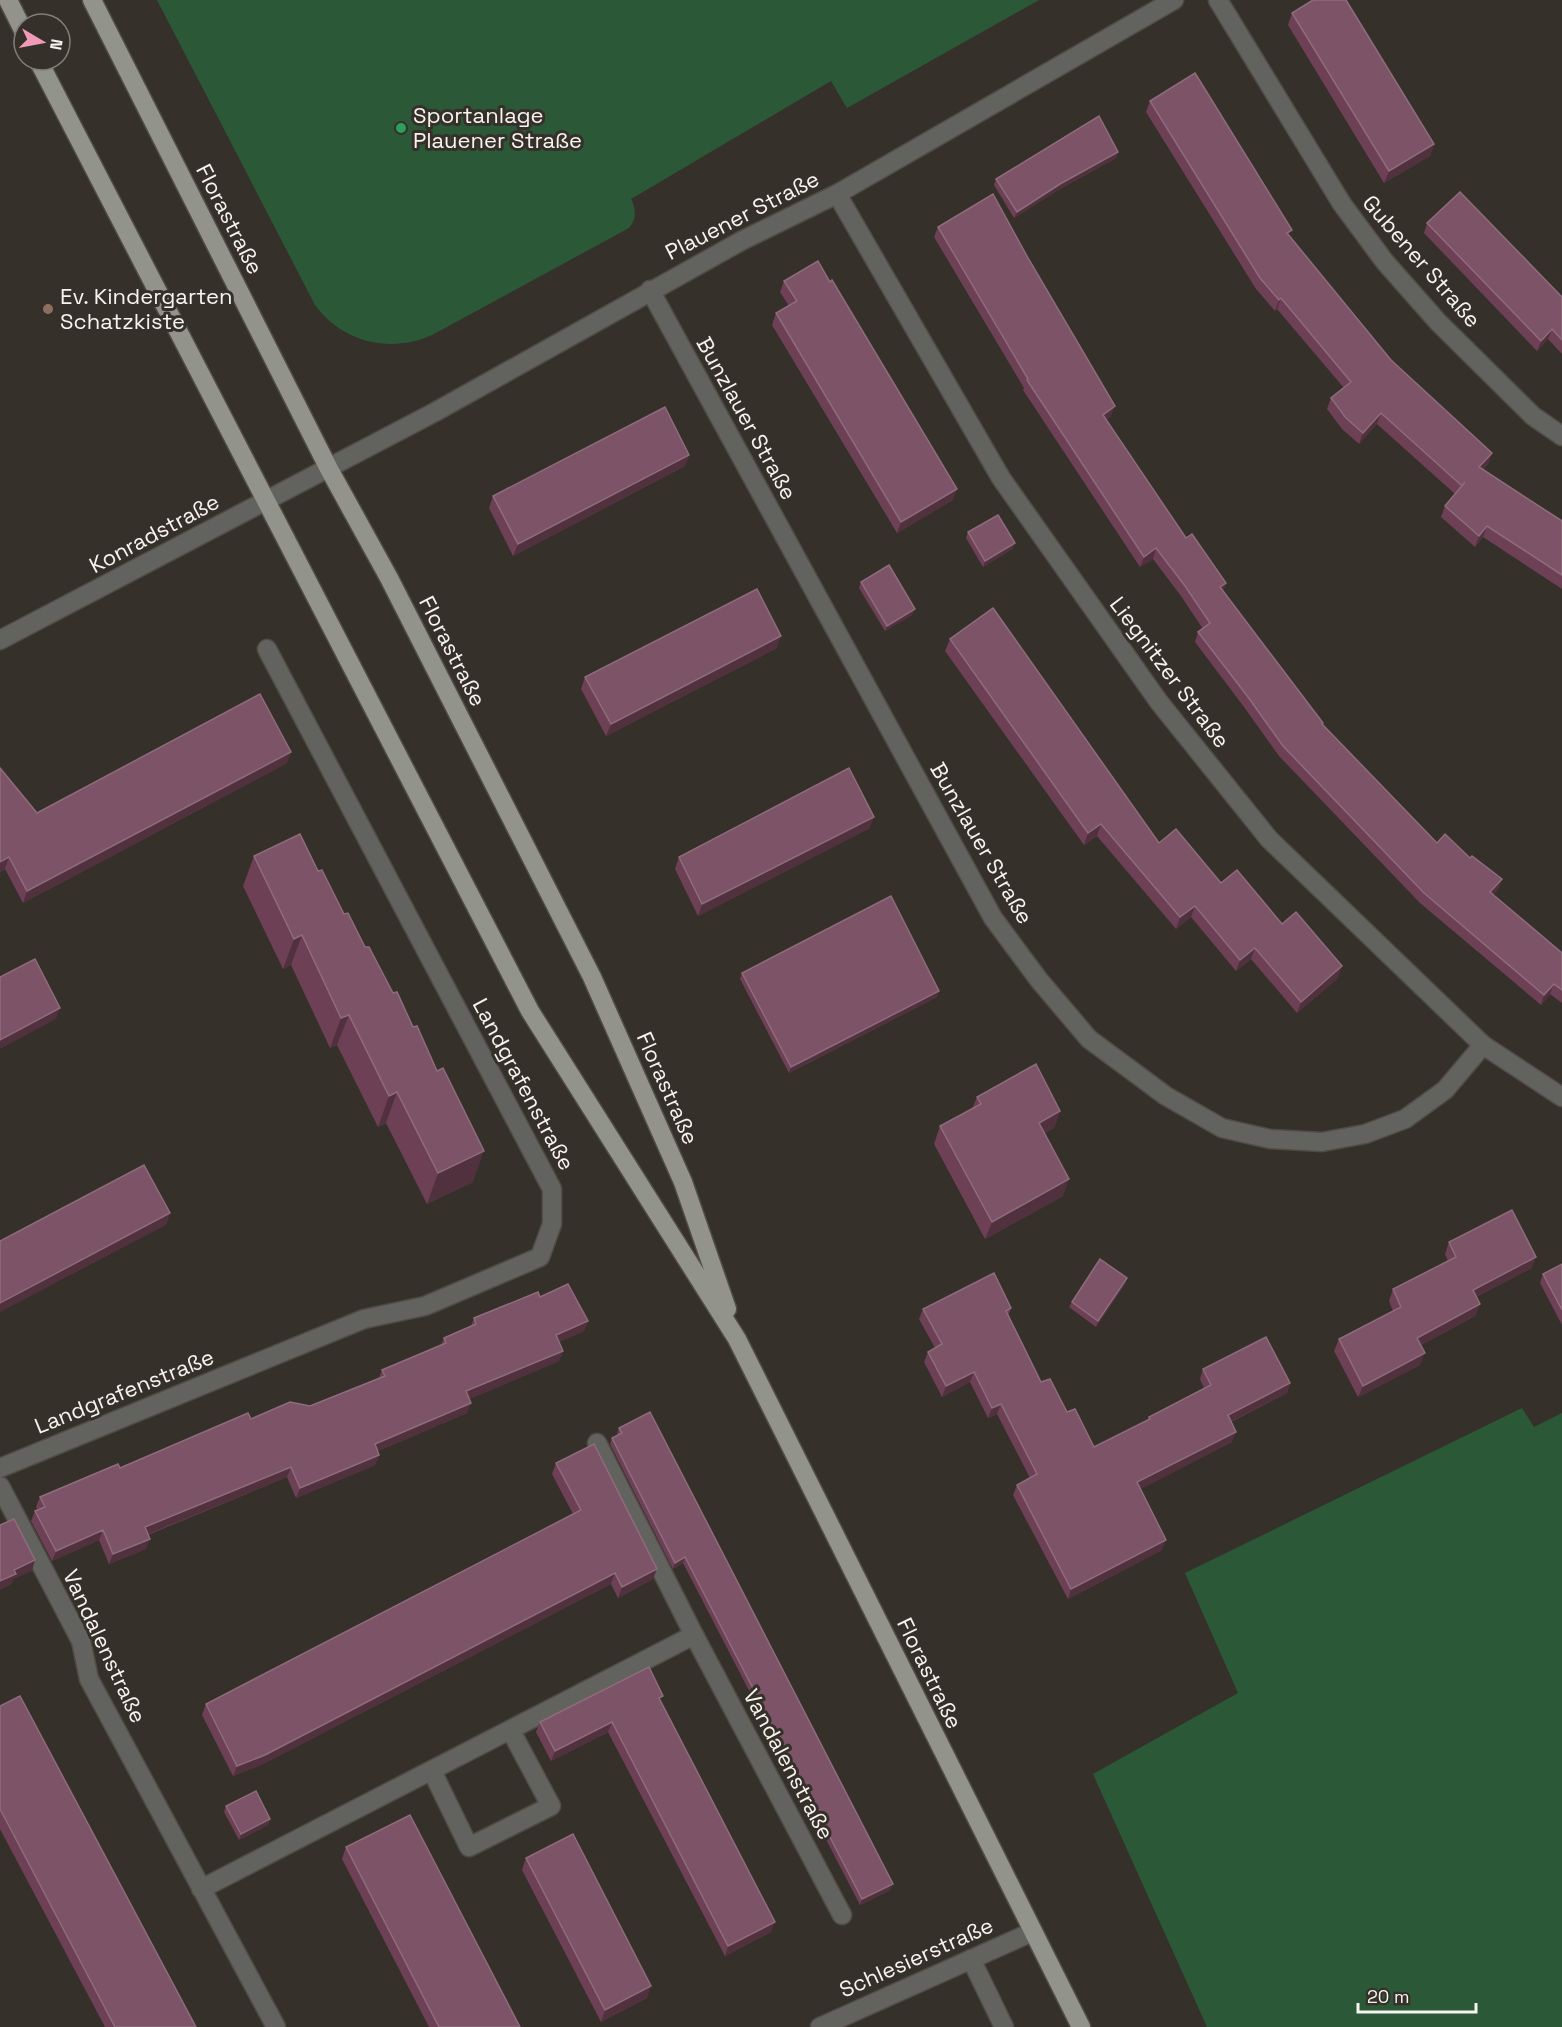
<svg xmlns="http://www.w3.org/2000/svg" width="1562" height="2027" viewBox="0 0 1562 2027" font-family="'Space Grotesk',sans-serif">
  <rect width="100%" height="100%" fill="#36302a"/>
  <g fill="#2b5938">
    <path d="M157,0H1039L847,108L831,81L631,199C636,209 637,219 629,228L432,335C390,354 342,342 315,305Z"/>
    <polygon points="1522,1408 1534,1427 1562,1413 1562,2027 1207,2027 1093,1774 1238,1693 1185,1573"/>
  </g>
  <g fill="none" stroke-linecap="round" stroke-linejoin="round">
    <defs>
      <g id="minor">
        <polyline points="1218,0 1342,204 1385,262 1438,322 1533,416 1562,436"/>
        <polyline points="837,194 1001,478 1159,702 1269,839 1483,1045 1562,1097"/>
        <polyline points="650,290 993,918 1039,980 1089,1039 1166,1096 1222,1128 1270,1139 1322,1142 1365,1134 1405,1119 1445,1090 1483,1045"/>
        <polyline points="0,640 435,412 743,240 837,194 1174,0"/>
        <polyline points="597,1443 694,1635"/>
        <polyline points="0,1468 364,1319 425,1306 540,1257 552,1224 552,1189 267,649"/>
        <polyline points="0,1486 81,1641 89,1679 276,2027"/>
        <polyline points="432,1771 469,1847 551,1806 511,1731"/>
        <polyline points="201,1889 694,1635 842,1915"/>
        <polyline points="971,1959 1004,2027"/>
        <polyline points="820,2027 1032,1932"/>
      </g>
      <g id="major">
        <polyline points="8,0 24,32"/>
        <polyline points="92,0 329,469 389,578 592,977 683,1182 727,1309"/>
        <polyline points="38,60 530,1011 737,1339 1081,2027"/>
      </g>
    </defs>
    <use href="#minor" stroke="#514b46" stroke-width="21"/>
    <use href="#major" stroke="#514b46" stroke-width="21"/>
    <use href="#minor" stroke="#62635f" stroke-width="18"/>
    <use href="#major" stroke="#92938b" stroke-width="18"/>
  </g>
  <g fill="#6d4056">
    <polygon points="1292,13 1434,144 1430,156 1384,183 1288,25"/>
    <polygon points="1150,101 1290,237 1391,360 1492,453 1488,464 1483,470 1562,521 1562,589 1483,537 1475,547 1441,517 1445,506 1455,494 1377,424 1359,444 1342,429 1327,409 1331,398 1344,388 1277,309 1275,311 1256,289 1146,112"/>
    <polygon points="1118,152 1116,158 1058,190 1014,218 994,185 996,179"/>
    <polygon points="1427,223 1562,297 1562,354 1548,339 1537,351 1424,233"/>
    <polygon points="938,227 1111,416 1106,420 1186,538 1226,583 1223,591 1322,725 1437,843 1470,858 1502,879 1498,889 1493,895 1562,953 1562,1003 1550,994 1541,1005 1420,903 1279,756 1244,707 1195,642 1198,632 1203,629 1181,596 1153,559 1140,567 1023,390 1024,388 934,237"/>
    <polygon points="784,281 953,500 897,533 772,325 776,313 789,306 780,292"/>
    <polygon points="689,455 685,466 513,556 489,508 493,496"/>
    <polygon points="968,532 1015,543 1012,549 983,567 966,538"/>
    <polygon points="861,582 912,615 885,631 859,588"/>
    <polygon points="950,639 1159,843 1282,924 1338,978 1297,1013 1251,959 1236,971 1191,917 1176,929 1097,836 1084,845 945,651"/>
    <polygon points="777,648 606,736 581,689 585,677"/>
    <polygon points="287,763 23,903 5,869 0,872 0,768 37,813"/>
    <polygon points="870,828 698,916 675,869 679,857"/>
    <polygon points="254,856 318,871 473,1182 427,1204 386,1123 378,1127 337,1045 330,1048 291,965 283,969 243,886"/>
    <polygon points="742,973 937,997 789,1073 740,979"/>
    <polygon points="977,1097 1060,1111 1054,1128 1045,1133 1063,1196 985,1239 934,1144 940,1126 972,1109"/>
    <polygon points="1449,1242 1532,1268 1476,1297 1480,1304 1475,1316 1421,1345 1420,1365 1358,1397 1334,1351 1339,1339 1393,1311 1389,1301 1393,1289 1448,1261 1445,1254"/>
    <polygon points="1562,1264 1562,1325 1540,1283 1543,1274"/>
    <polygon points="1127,1278 1125,1284 1096,1327 1069,1307 1072,1302"/>
    <polygon points="540,1297 588,1321 584,1331 559,1342 563,1351 559,1361 469,1399 467,1413 378,1451 379,1455 375,1465 296,1498 287,1477 148,1535 146,1549 109,1564 99,1540 52,1561 31,1521 35,1511 38,1510 36,1507 40,1497 251,1419 310,1406 379,1378 382,1370 441,1345 444,1338 471,1326 474,1318"/>
    <polygon points="1011,1308 1008,1316 1041,1382 1067,1412 1094,1447 1147,1420 1149,1417 1204,1388 1200,1379 1203,1369 1290,1383 1287,1393 1231,1422 1232,1442 1140,1489 1162,1550 1068,1599 1013,1495 1017,1485 1030,1478 997,1414 988,1418 970,1382 942,1397 924,1362 928,1352 935,1348 919,1319 923,1309"/>
    <polygon points="619,1428 890,1890 860,1905 683,1563 673,1569 610,1444 612,1438 617,1435 617,1434"/>
    <polygon points="556,1463 653,1579 618,1598 611,1584 261,1765 233,1776 202,1715 206,1704 573,1514 552,1474"/>
    <polygon points="661,1702 771,1932 725,1956 608,1732 551,1761 536,1732 540,1722"/>
    <polygon points="0,1706 196,2027 105,2027 0,1829"/>
    <polygon points="226,1806 270,1819 268,1825 239,1840 224,1812"/>
    <polygon points="346,1847 520,2027 429,2027 342,1859"/>
    <polygon points="526,1858 647,1998 601,2022 522,1870"/>
  </g>
  <g fill="#51313e">
    <polygon points="1434,144 1430,156 1384,183 1389,171"/>
    <polygon points="1118,152 1116,158 1058,190 1014,218 1017,212 1060,184"/>
    <polygon points="1281,298 1277,309 1275,311 1279,300"/>
    <polygon points="1552,329 1548,339 1537,351 1541,341"/>
    <polygon points="1115,406 1111,416 1099,425 1103,415"/>
    <polygon points="1381,413 1377,424 1359,444 1363,433"/>
    <polygon points="1492,453 1488,464 1475,478 1479,467"/>
    <polygon points="689,455 685,466 513,556 518,544"/>
    <polygon points="957,489 953,500 897,533 901,522"/>
    <polygon points="1487,526 1483,537 1475,547 1479,536"/>
    <polygon points="1015,543 1012,549 983,567 985,561"/>
    <polygon points="1156,548 1153,559 1140,567 1144,557"/>
    <polygon points="1226,583 1222,593 1220,587"/>
    <polygon points="915,609 912,615 885,631 887,626"/>
    <polygon points="781,636 777,648 606,736 611,724"/>
    <polygon points="291,752 287,763 23,903 27,891"/>
    <polygon points="874,817 870,828 698,916 702,904"/>
    <polygon points="1101,824 1097,836 1084,845 1088,833"/>
    <polygon points="9,857 5,869 0,872 0,862"/>
    <polygon points="1502,879 1498,889 1486,903 1490,892"/>
    <polygon points="1195,906 1191,917 1176,929 1180,917"/>
    <polygon points="302,935 291,965 283,969 294,939"/>
    <polygon points="1255,948 1251,959 1236,971 1240,960"/>
    <polygon points="1342,966 1338,978 1297,1013 1301,1002"/>
    <polygon points="1554,984 1550,994 1541,1005 1544,995"/>
    <polygon points="939,991 937,997 789,1073 791,1067"/>
    <polygon points="60,1008 56,1019 0,1049 0,1040"/>
    <polygon points="349,1015 337,1045 330,1048 341,1018"/>
    <polygon points="397,1092 386,1123 378,1127 389,1096"/>
    <polygon points="1060,1111 1054,1128 1033,1140 1039,1123"/>
    <polygon points="484,1151 473,1182 427,1204 438,1173"/>
    <polygon points="1069,1179 1063,1196 985,1239 992,1222"/>
    <polygon points="170,1213 166,1225 0,1312 0,1303"/>
    <polygon points="1536,1257 1532,1268 1468,1301 1473,1290"/>
    <polygon points="1127,1278 1125,1284 1096,1327 1098,1321"/>
    <polygon points="1480,1304 1475,1316 1413,1349 1417,1338"/>
    <polygon points="588,1321 584,1331 552,1345 556,1335"/>
    <polygon points="563,1351 559,1361 463,1402 466,1391"/>
    <polygon points="1425,1353 1420,1365 1358,1397 1363,1386"/>
    <polygon points="974,1372 970,1382 942,1397 946,1386"/>
    <polygon points="1290,1383 1287,1393 1224,1425 1228,1415"/>
    <polygon points="471,1403 467,1413 371,1454 375,1444"/>
    <polygon points="1001,1404 997,1414 988,1418 992,1408"/>
    <polygon points="1236,1432 1232,1442 1133,1493 1137,1482"/>
    <polygon points="379,1455 375,1465 296,1498 300,1488"/>
    <polygon points="291,1467 287,1477 141,1537 145,1527"/>
    <polygon points="103,1530 99,1540 52,1561 56,1551"/>
    <polygon points="150,1539 146,1549 109,1564 113,1554"/>
    <polygon points="1166,1540 1162,1550 1068,1599 1071,1589"/>
    <polygon points="685,1557 683,1563 673,1569 675,1563"/>
    <polygon points="35,1560 32,1571 14,1579 12,1584 0,1590 0,1581 14,1570"/>
    <polygon points="657,1569 653,1579 618,1598 622,1587"/>
    <polygon points="615,1573 611,1584 261,1765 233,1776 237,1766"/>
    <polygon points="612,1722 608,1732 551,1761 555,1751"/>
    <polygon points="270,1819 268,1825 239,1840 241,1834"/>
    <polygon points="893,1884 890,1890 860,1905 862,1899"/>
    <polygon points="775,1922 771,1932 725,1956 728,1946"/>
    <polygon points="651,1986 647,1998 601,2022 605,2010"/>
  </g>
  <g fill="#7c5367" stroke="#8f6c7c" stroke-width="1.5">
    <polygon points="1313,0 1346,0 1434,144 1389,171 1292,13"/>
    <polygon points="1195,73 1292,230 1287,233 1391,360 1492,453 1479,467 1562,521 1562,575 1487,526 1479,536 1445,506 1465,482 1462,486 1381,413 1363,433 1346,418 1331,398 1351,382 1281,298 1279,300 1260,278 1150,101"/>
    <polygon points="1099,116 1118,152 1060,184 1017,212 996,179"/>
    <polygon points="1460,192 1562,297 1562,340 1552,329 1541,341 1427,223"/>
    <polygon points="993,194 1028,258 1115,406 1103,415 1186,538 1192,534 1226,583 1220,587 1323,723 1322,724 1437,843 1445,834 1470,858 1472,856 1502,879 1490,892 1562,953 1562,990 1554,984 1544,995 1424,893 1283,746 1248,697 1198,632 1210,623 1185,586 1156,548 1144,557 1027,380 1028,379 938,227"/>
    <polygon points="818,261 830,282 832,280 957,489 901,522 776,313 797,301 784,281"/>
    <polygon points="665,407 689,455 518,544 493,496"/>
    <polygon points="998,515 1015,543 985,561 968,532"/>
    <polygon points="889,565 915,609 887,626 861,582"/>
    <polygon points="757,589 781,636 611,724 585,677"/>
    <polygon points="993,608 1159,843 1176,829 1221,883 1237,870 1282,924 1296,912 1342,966 1301,1002 1255,948 1240,960 1195,906 1180,917 1101,824 1088,833 950,639"/>
    <polygon points="260,694 291,752 27,891 9,857 0,862 0,768 37,813"/>
    <polygon points="849,768 874,817 702,904 679,857"/>
    <polygon points="300,834 318,871 322,870 344,914 348,913 365,947 369,947 393,993 397,992 413,1027 417,1026 437,1071 443,1068 484,1151 438,1173 397,1092 389,1096 349,1015 341,1018 302,935 294,939 254,856"/>
    <polygon points="891,896 939,991 791,1067 742,973"/>
    <polygon points="35,959 60,1008 0,1040 0,977"/>
    <polygon points="1036,1064 1060,1111 1039,1123 1069,1179 992,1222 940,1126 981,1104 977,1097"/>
    <polygon points="144,1165 170,1213 0,1303 0,1241"/>
    <polygon points="1512,1210 1536,1257 1473,1290 1480,1304 1417,1338 1425,1353 1363,1386 1339,1339 1401,1307 1393,1289 1456,1257 1449,1242"/>
    <polygon points="1100,1259 1127,1278 1098,1321 1072,1302"/>
    <polygon points="1562,1264 1562,1310 1543,1274"/>
    <polygon points="994,1273 1011,1308 1006,1311 1041,1382 1050,1379 1067,1412 1075,1409 1094,1447 1150,1419 1149,1417 1211,1385 1203,1369 1266,1337 1290,1383 1228,1415 1236,1432 1137,1482 1166,1540 1071,1589 1017,1485 1037,1474 1001,1404 992,1408 974,1372 946,1386 928,1352 942,1344 923,1309"/>
    <polygon points="568,1284 588,1321 556,1335 563,1351 466,1391 471,1403 375,1444 379,1455 300,1488 291,1467 145,1527 150,1539 113,1554 103,1530 56,1551 35,1511 45,1507 40,1497 118,1464 120,1468 248,1413 251,1419 290,1402 310,1406 385,1376 382,1370 446,1343 444,1338 476,1324 474,1318 538,1292 540,1297"/>
    <polygon points="650,1412 893,1884 862,1899 685,1557 675,1563 612,1438 622,1433 619,1428"/>
    <polygon points="594,1444 657,1569 622,1587 615,1573 265,1755 237,1766 206,1704 581,1510 556,1463"/>
    <polygon points="14,1519 35,1560 14,1570 16,1574 0,1581 0,1525"/>
    <polygon points="649,1667 663,1696 659,1698 775,1922 728,1946 612,1722 555,1751 540,1722"/>
    <polygon points="20,1696 196,2027 115,2027 0,1809 0,1706"/>
    <polygon points="256,1791 270,1819 241,1834 226,1806"/>
    <polygon points="410,1815 520,2027 439,2027 346,1847"/>
    <polygon points="573,1834 651,1986 605,2010 526,1858"/>
  </g>
  <circle fill="#2e9e5b" stroke="#36302a" stroke-width="2" cx="401" cy="128" r="6"/>
  <circle fill="#8d6e63" stroke="#36302a" stroke-width="2" cx="48" cy="309" r="6"/>
  <g text-anchor="middle" stroke-width="6" stroke-linejoin="round" paint-order="stroke">
    <g font-size="22" fill="#f7f3ef" stroke="#36302a" text-anchor="start">
      <text x="413" y="123">Sportanlage<tspan x="413" dy="25">Plauener Straße</tspan></text>
      <text x="60" y="304">Ev. Kindergarten<tspan x="60" dy="25">Schatzkiste</tspan></text>
    </g>
    <g font-size="22" fill="#f7f3ef" stroke="#36302a">
      <text transform="translate(742 215) rotate(-27)" y="8">Plauener Straße</text>
      <text transform="translate(230 219) rotate(63)" y="8">Florastraße</text>
      <text transform="translate(1422 261) rotate(49)" y="8">Gubener Straße</text>
      <text transform="translate(747 418) rotate(61)" y="8">Bunzlauer Straße</text>
      <text transform="translate(154 533) rotate(-28)" y="8">Konradstraße</text>
      <text transform="translate(453 651) rotate(63)" y="8">Florastraße</text>
      <text transform="translate(1170 672) rotate(53)" y="8">Liegnitzer Straße</text>
      <text transform="translate(982 843) rotate(60)" y="8">Bunzlauer Straße</text>
      <text transform="translate(524 1084) rotate(62)" y="8">Landgrafenstraße</text>
      <text transform="translate(668 1088) rotate(66)" y="8">Florastraße</text>
      <text transform="translate(124 1391) rotate(-22)" y="8">Landgrafenstraße</text>
      <text transform="translate(105 1646) rotate(65)" y="8">Vandalenstraße</text>
      <text transform="translate(930 1673) rotate(64)" y="8">Florastraße</text>
      <text transform="translate(789 1764) rotate(62)" y="8">Vandalenstraße</text>
      <text transform="translate(916 1957) rotate(-24)" y="8">Schlesierstraße</text>
    </g>
  </g>
  <g transform="translate(42 42) rotate(100)"><circle r="28" fill="#36302a" stroke="#837e79" stroke-width="1.5"/>
  <path d="M0-4.5L10 22L0 15L-10 22Z" fill="#f09ab7"/>
  <text y="-9" font-size="16" font-weight="bold" text-anchor="middle" fill="#f7f3ef">N</text>
  </g>
  <path d="M1358 2003v9h118v-9" fill="none" stroke="#f7f3ef" stroke-width="3"/>
  <text x="1367" y="2003" font-size="18" fill="#f7f3ef" stroke="#36302a" stroke-width="4.5" paint-order="stroke">20 m</text>
</svg>
